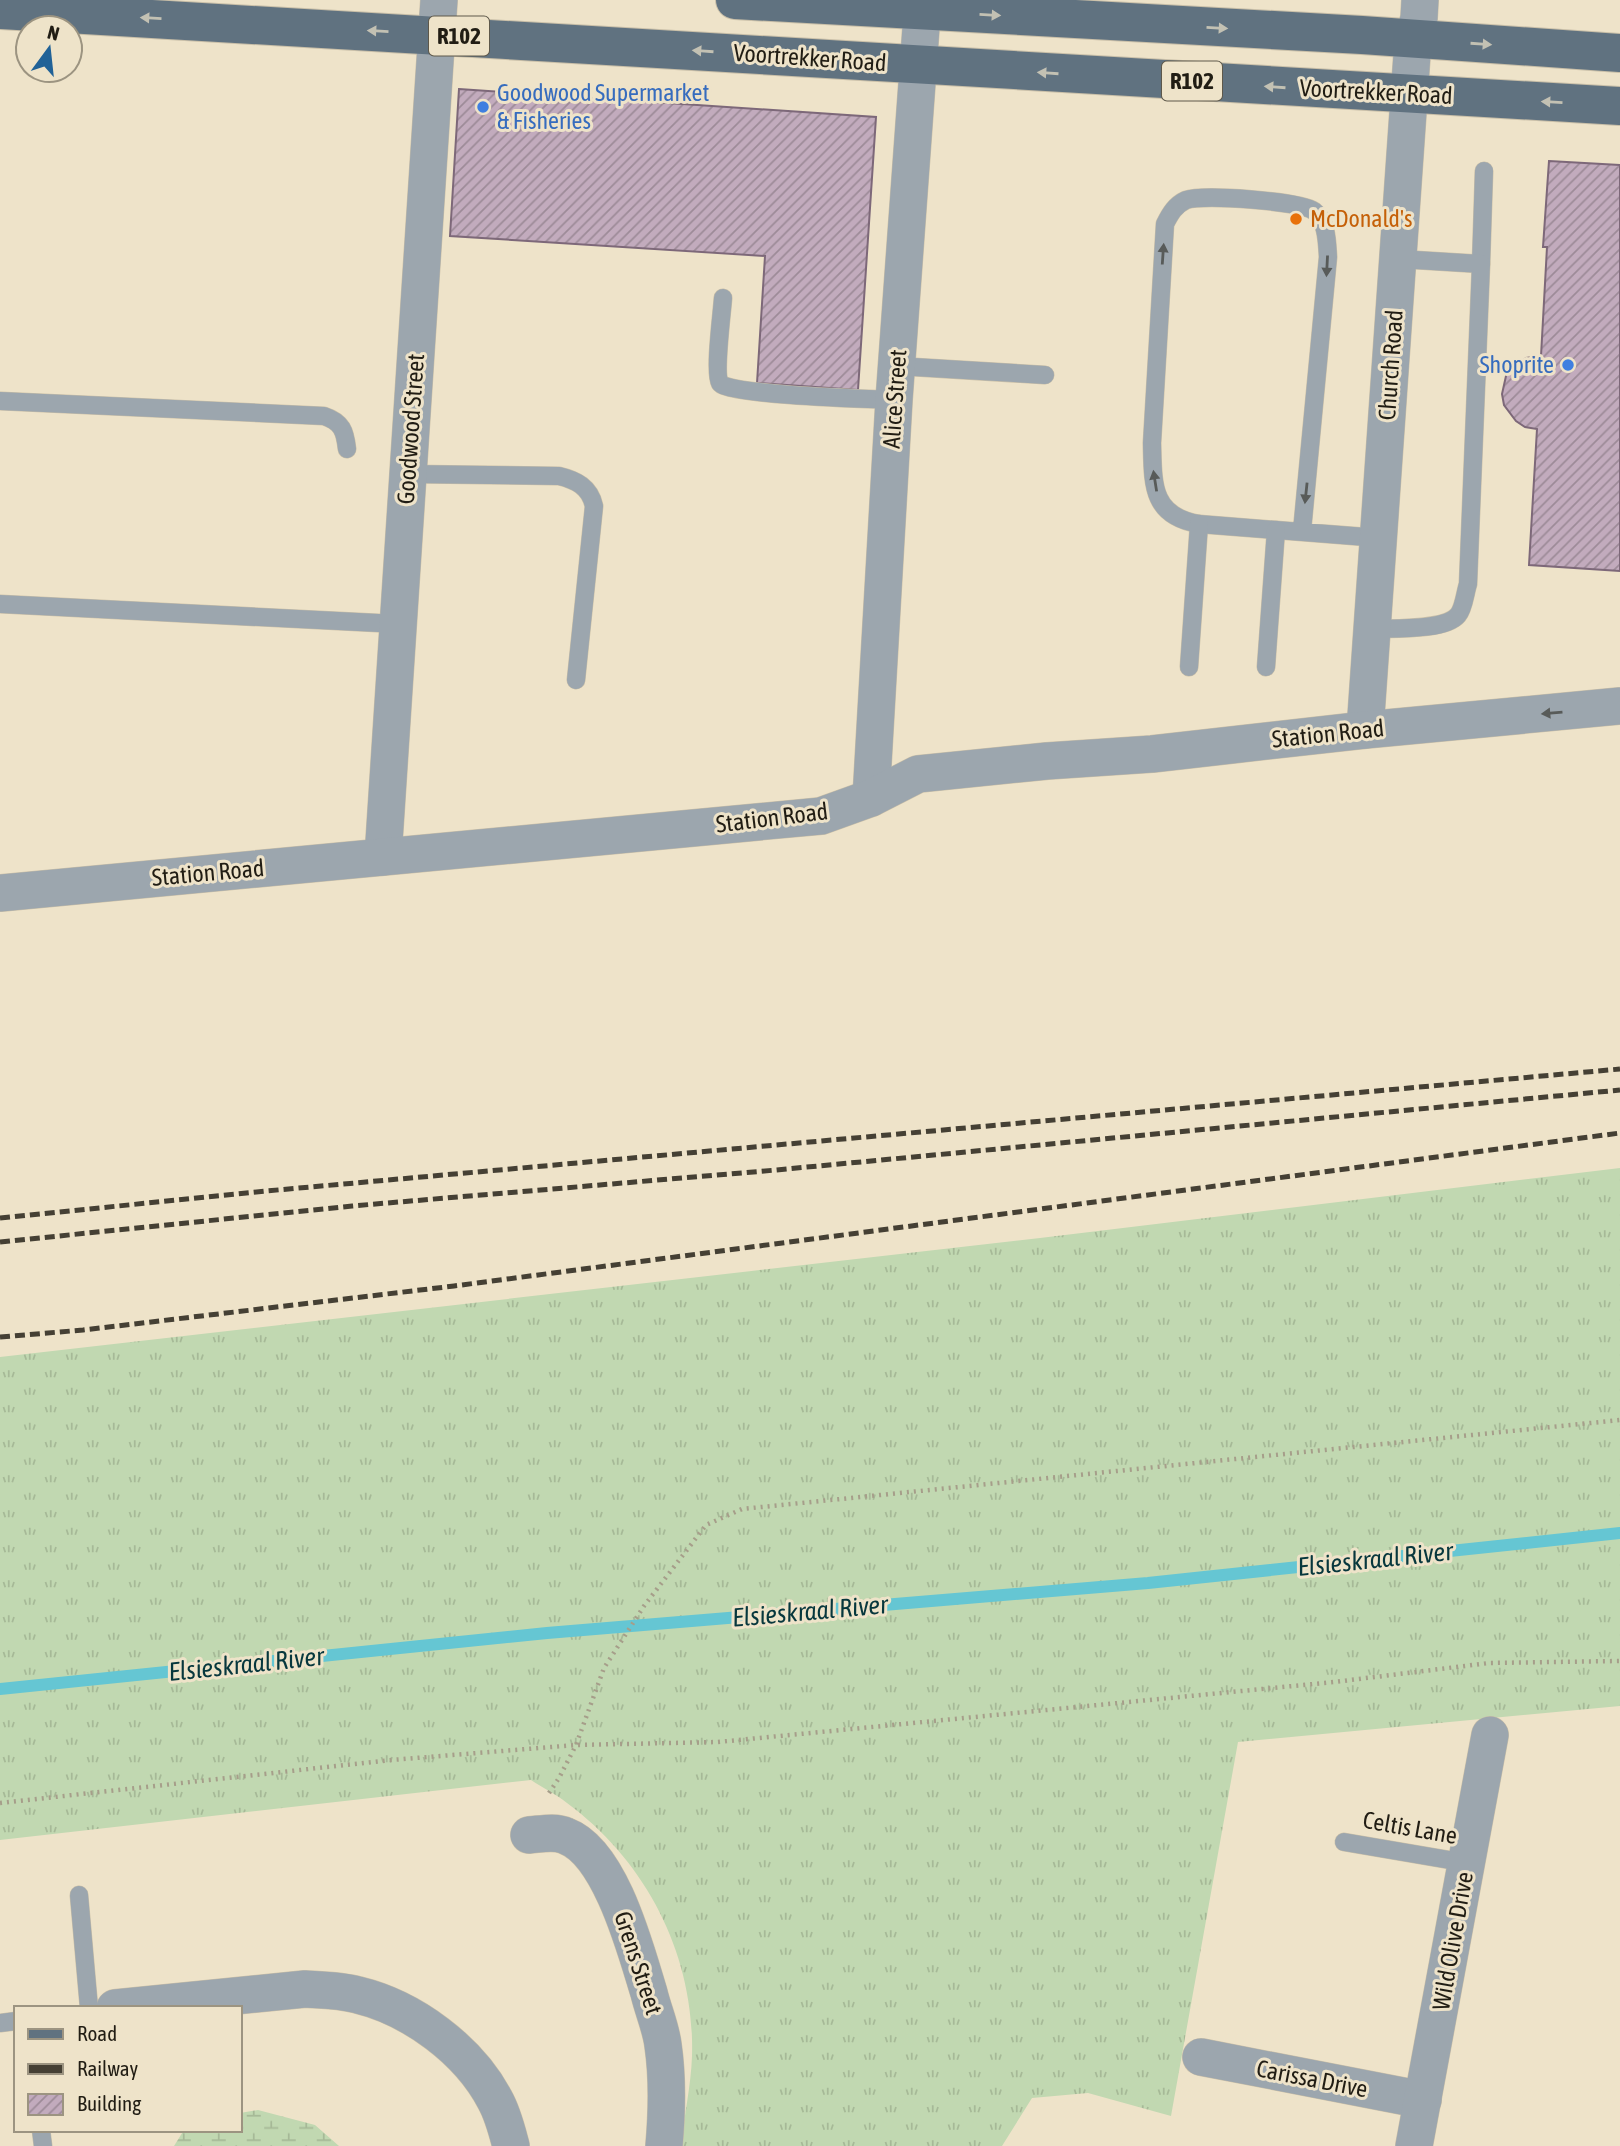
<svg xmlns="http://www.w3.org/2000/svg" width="1620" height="2146" viewBox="0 0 1620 2146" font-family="'Asap Condensed',sans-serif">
  <defs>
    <pattern id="grass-tufts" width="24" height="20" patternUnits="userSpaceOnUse" patternTransform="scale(1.75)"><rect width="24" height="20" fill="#c1d8b1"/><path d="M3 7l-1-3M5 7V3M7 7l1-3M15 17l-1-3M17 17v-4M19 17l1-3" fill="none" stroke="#a6b997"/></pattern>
    <pattern id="wetland-marsh" width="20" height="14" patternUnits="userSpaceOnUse" patternTransform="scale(1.75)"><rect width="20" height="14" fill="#c1d8b1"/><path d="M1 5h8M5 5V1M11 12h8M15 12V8" fill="none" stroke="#a6b997"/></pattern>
    <pattern id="building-hatch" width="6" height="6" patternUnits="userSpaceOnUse" patternTransform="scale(1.75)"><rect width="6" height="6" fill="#c2abbd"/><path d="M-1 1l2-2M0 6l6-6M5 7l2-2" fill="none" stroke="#9d8b98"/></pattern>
  </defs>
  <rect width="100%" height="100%" fill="#eee3c9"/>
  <path fill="url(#grass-tufts)" d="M1620,1168V1706L1238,1742L1171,2116L1088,2093L1032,2098L1002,2146H681C684,2116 691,2086 692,2056C695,1956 647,1862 567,1803C556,1794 543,1788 531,1780L0,1840V1357L1040,1238Z"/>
  <polygon fill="url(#wetland-marsh)" points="258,2110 315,2125 339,2146 174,2146 184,2130 240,2130 240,2113"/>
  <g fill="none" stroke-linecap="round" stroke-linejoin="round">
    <polyline stroke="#65c6d3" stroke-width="12" points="0,1689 547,1633 1148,1583 1620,1533"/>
  </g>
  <g fill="url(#building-hatch)" stroke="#7d6879" stroke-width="2">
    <polygon points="459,89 876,117 858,390 757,383 765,256 450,236"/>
    <polygon points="1549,161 1620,165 1620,571 1529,565 1537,429 1525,427 1516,421 1504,405 1502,394 1506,376 1512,368 1526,358 1541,356 1547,247 1543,247"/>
  </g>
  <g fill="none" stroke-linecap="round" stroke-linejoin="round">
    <defs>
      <g id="lane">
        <polyline points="1481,264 1484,171"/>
        <path d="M723,298C722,313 714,373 720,383C727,395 872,399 894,400"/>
        <polyline points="897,366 1045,375"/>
        <path d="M0,401L324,416C342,422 345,431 347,449"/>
        <path d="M408,474L559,476C576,480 590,487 594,506L576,680"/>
        <path d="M1302,531L1328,257C1327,242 1327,221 1314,211C1300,201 1203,194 1186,200C1175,205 1170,214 1165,224L1152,443C1153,484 1151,516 1199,524L1379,538"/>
        <polyline points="0,604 398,624"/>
        <path d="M1372,629C1392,628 1445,631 1458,615C1464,608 1465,593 1468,584L1481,264L1399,259"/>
        <polyline points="1189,667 1199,524"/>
        <polyline points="1266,667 1276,530"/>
        <polyline points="1344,1842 1467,1863"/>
        <polyline points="79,1895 89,2008"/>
        <polyline points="0,2023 16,2021"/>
        <polyline points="41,2130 43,2146"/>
      </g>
      <g id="street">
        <polyline points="1365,730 1413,40 1419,18 1420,0"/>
        <polyline points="871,798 894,400 923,0"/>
        <polyline points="383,857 439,0"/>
        <polyline points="0,893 821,816 871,798 918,774 1047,761 1152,754 1365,730 1620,706"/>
        <path d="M529,1835C542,1834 555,1831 566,1836C611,1853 636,1951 649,1993C653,2010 661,2028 663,2045C668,2079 667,2112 664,2146"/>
        <path d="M115,2008L305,1989C323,1990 340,1990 358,1995C412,2008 469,2050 495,2100C503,2114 507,2131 511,2146"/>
        <polyline points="1201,2057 1423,2100"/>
        <polyline points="1414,2146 1490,1735"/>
      </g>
      <g id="primary">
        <polyline points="735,0 1362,35 1620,53"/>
        <polyline points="0,10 1620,106"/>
      </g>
    </defs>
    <use href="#lane" stroke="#c9bfa8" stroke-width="19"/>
    <use href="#street" stroke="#c9bfa8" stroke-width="38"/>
    <use href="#primary" stroke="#c9bfa8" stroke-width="40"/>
    <g stroke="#a69e8a" stroke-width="4.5" stroke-dasharray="2 5" stroke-linecap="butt">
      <polyline points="549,1793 559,1778 576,1745 604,1668 644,1606 706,1525 742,1509 1620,1420"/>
      <polyline points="0,1803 391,1760 576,1745 718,1742 1334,1682 1489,1663 1620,1661"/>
    </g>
    <use href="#lane" stroke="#9ca6ae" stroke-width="18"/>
    <use href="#street" stroke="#9ca6ae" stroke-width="37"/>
    <use href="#primary" stroke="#607280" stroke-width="38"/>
    <g stroke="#454034" stroke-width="5" stroke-dasharray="10 5" stroke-linecap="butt">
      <polyline points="0,1218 266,1191 1620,1069"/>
      <polyline points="0,1242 352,1206 776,1170 1620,1090"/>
      <polyline points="0,1337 83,1330 454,1286 1620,1133"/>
    </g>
  </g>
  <defs><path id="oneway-solid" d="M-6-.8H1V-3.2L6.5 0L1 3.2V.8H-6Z" transform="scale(1.75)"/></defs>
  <g fill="#c3c1b3">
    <use href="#oneway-solid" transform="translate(990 15) rotate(3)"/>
    <use href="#oneway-solid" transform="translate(151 18) rotate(-177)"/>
    <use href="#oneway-solid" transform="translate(1217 28) rotate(3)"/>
    <use href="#oneway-solid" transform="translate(378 31) rotate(-177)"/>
    <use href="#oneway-solid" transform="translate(1481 44) rotate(4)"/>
    <use href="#oneway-solid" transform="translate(703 51) rotate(-176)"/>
    <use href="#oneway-solid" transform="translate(1048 73) rotate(-176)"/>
    <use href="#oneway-solid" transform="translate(1275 87) rotate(-176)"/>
    <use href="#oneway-solid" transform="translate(1552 102) rotate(-177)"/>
  </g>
  <g fill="#585b59">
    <use href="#oneway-solid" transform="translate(1163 254) rotate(-86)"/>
    <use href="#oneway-solid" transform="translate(1327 266) rotate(93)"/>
    <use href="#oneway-solid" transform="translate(1155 481) rotate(-99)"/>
    <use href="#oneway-solid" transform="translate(1306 493) rotate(96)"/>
    <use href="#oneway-solid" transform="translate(1552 713) rotate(175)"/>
  </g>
  <g fill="#3f7fe0" stroke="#eee3c9" stroke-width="2.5">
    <circle cx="483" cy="107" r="7"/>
    <circle cx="1568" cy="365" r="7"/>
  </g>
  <circle fill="#e8710a" stroke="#eee3c9" stroke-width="2.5" cx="1296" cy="219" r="7"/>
  <g text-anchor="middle" stroke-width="6" stroke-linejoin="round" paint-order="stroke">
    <g fill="#eee3c9" stroke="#5e584a" stroke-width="2">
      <rect x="429" y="16.5" width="60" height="39" rx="5"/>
      <rect x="1162" y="61.5" width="60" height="39" rx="5"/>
    </g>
    <g font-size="23" font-weight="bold" fill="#211d14">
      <text x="459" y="44">R102</text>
      <text x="1192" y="89">R102</text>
    </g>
    <g font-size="24" fill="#211d14" stroke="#eee3c9">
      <text transform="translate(810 58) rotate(4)" y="8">Voortrekker Road</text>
      <text transform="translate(1376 92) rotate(3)" y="8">Voortrekker Road</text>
      <text transform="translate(1391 365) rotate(-86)" y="8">Church Road</text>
      <text transform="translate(895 399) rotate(-86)" y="8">Alice Street</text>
      <text transform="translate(411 429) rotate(-86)" y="8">Goodwood Street</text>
      <text transform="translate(1328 734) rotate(-6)" y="8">Station Road</text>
      <text transform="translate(772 818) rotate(-7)" y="8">Station Road</text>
      <text transform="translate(208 873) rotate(-5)" y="8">Station Road</text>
      <text transform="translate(1410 1828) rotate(10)" y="8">Celtis Lane</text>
      <text transform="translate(1453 1941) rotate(-80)" y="8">Wild Olive Drive</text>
      <text transform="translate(638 1963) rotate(72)" y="8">Grens Street</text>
      <text transform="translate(1312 2079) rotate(11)" y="8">Carissa Drive</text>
    </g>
    <g font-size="24" fill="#366cbe" stroke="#eee3c9" text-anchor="start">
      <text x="497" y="101">Goodwood Supermarket<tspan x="497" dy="28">&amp; Fisheries</tspan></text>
      <text x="1554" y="373" text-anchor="end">Shoprite</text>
    </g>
    <g font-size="24" fill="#c56008" stroke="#eee3c9" text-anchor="start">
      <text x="1310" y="227">McDonald's</text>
    </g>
    <g font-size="26" font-style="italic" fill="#07373d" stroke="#eee3c9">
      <text transform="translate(1375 1559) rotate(-6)" y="9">Elsieskraal River</text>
      <text transform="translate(810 1611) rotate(-5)" y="9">Elsieskraal River</text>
      <text transform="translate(246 1664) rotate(-6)" y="9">Elsieskraal River</text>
    </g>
  </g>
  <rect x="14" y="2006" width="228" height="126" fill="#eee3c9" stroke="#9c9481" stroke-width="2"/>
  <rect x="28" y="2029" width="35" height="10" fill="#607280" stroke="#9c9481" stroke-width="2"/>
  <text x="77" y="2041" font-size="21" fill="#211d14">Road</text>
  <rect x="28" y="2064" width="35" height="10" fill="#454034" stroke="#9c9481" stroke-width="2"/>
  <text x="77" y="2076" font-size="21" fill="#211d14">Railway</text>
  <rect x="28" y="2094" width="35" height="21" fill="url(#building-hatch)" stroke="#9c9481" stroke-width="2"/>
  <text x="77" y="2111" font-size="21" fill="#211d14">Building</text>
  <g transform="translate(49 49) rotate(15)"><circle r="33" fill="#eee3c9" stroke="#9c9481" stroke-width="2"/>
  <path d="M0-5L12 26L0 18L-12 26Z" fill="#216297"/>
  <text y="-10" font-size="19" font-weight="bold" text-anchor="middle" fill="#211d14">N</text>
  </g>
</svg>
